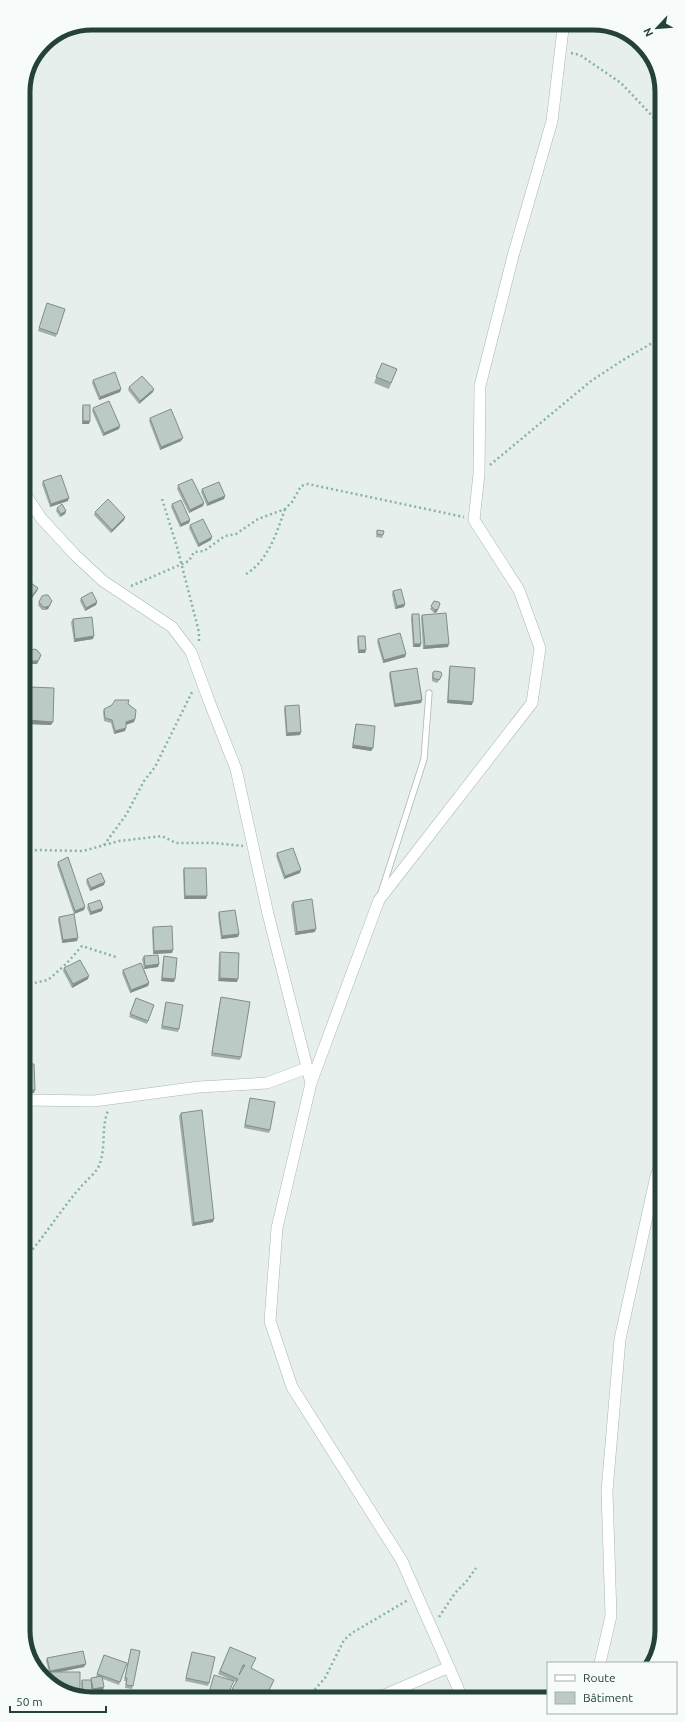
<svg xmlns="http://www.w3.org/2000/svg" width="685" height="1722" viewBox="0 0 685 1722" font-family="Ubuntu,sans-serif">
  <rect width="100%" height="100%" fill="#e6efeb"/>
  <g fill="none" stroke-linecap="round" stroke-linejoin="round">
    <defs>
      <g id="lane">
        <polyline points="382,890 424,759 429,693"/>
        <polyline points="38,1668 40,1667"/>
      </g>
      <g id="street">
        <polyline points="24,492 41,518 75,555 103,581 172,627 191,652 209,701 236,769 268,914 311,1083"/>
        <polyline points="25,1100 94,1101 199,1087 267,1083 307,1068"/>
        <polyline points="600,1663 611,1616 607,1491 620,1339 656,1176 661,1163"/>
        <polyline points="460,1696 458,1688 402,1561 292,1387 270,1321 277,1228 311,1083 379,900 532,703 540,648 519,590 474,520 479,474 480,386 513,256 552,121 563,29 569,23"/>
        <polyline points="380,1697 449,1667"/>
      </g>
    </defs>
    <use href="#lane" stroke="#a8b8b2" stroke-width="7"/>
    <use href="#street" stroke="#a8b8b2" stroke-width="12"/>
    <g stroke="#86b3a5" stroke-width="2.5" stroke-dasharray="2 3" stroke-linecap="butt">
      <polyline points="571,53 580,55 621,83 659,123"/>
      <polyline points="490,465 591,381 623,360 659,339"/>
      <polyline points="162,499 177,547 199,632 199,643"/>
      <path d="M246,574C268,561 277,532 285,509"/>
      <polyline points="131,586 189,561 194,552 204,551 225,536 236,534 258,519 285,509 292,502 301,486 308,484 464,517"/>
      <polyline points="104,845 126,815 144,781 155,767 193,690"/>
      <polyline points="25,852 37,850 83,851 119,841 162,836 176,843 215,843 243,846"/>
      <polyline points="25,985 48,980 66,964 82,946 116,957"/>
      <path d="M26,1257C45,1236 60,1211 79,1189C85,1181 98,1172 100,1163C106,1146 101,1127 108,1111"/>
      <polyline points="439,1617 455,1593 466,1582 476,1568"/>
      <polyline points="308,1697 325,1678 344,1640 352,1633 408,1600"/>
    </g>
    <use href="#lane" stroke="#fff" stroke-width="5.5"/>
    <use href="#street" stroke="#fff" stroke-width="11"/>
  </g>
  <g fill="#a1aea9" fill-rule="evenodd">
    <polygon points="47,303 65,309 56,337 38,331"/>
    <polygon points="382,363 397,369 389,389 374,383"/>
    <polygon points="93,380 121,389 120,392 99,400 92,383"/>
    <polygon points="129,387 154,389 153,392 139,404 128,390"/>
    <polygon points="83,405 89,424 82,424 82,408"/>
    <polygon points="93,408 119,429 103,436 92,411"/>
    <polygon points="150,418 181,441 160,450 149,421"/>
    <polygon points="43,481 68,501 50,507 42,484"/>
    <polygon points="178,485 204,503 203,506 189,513 177,489"/>
    <polygon points="202,489 225,496 224,499 207,506 201,492"/>
    <polygon points="172,504 190,520 189,523 180,527 171,507"/>
    <polygon points="57,508 66,511 65,514 60,517 56,511"/>
    <polygon points="95,512 125,517 124,520 111,533 94,515"/>
    <polygon points="190,525 212,537 211,540 198,547 189,528"/>
    <polygon points="377,530 383,535 382,538 376,537"/>
    <polygon points="24,578 38,588 37,591 28,603 24,601"/>
    <polygon points="393,591 405,604 404,607 395,609 392,594"/>
    <polygon points="81,598 97,602 96,605 85,611 80,601"/>
    <polygon points="434,601 437,612 434,613 430,609"/>
    <polygon points="39,602 51,604 48,609 45,610 42,610 38,605"/>
    <polygon points="412,614 421,644 420,647 413,647 411,618"/>
    <polygon points="422,615 448,647 423,649 421,618"/>
    <polygon points="73,619 93,639 74,642 71,622"/>
    <polygon points="358,636 366,650 365,653 358,653 357,639"/>
    <polygon points="378,639 406,654 405,657 383,663 377,642"/>
    <polygon points="41,655 37,664 31,664 27,659 28,656"/>
    <polygon points="450,666 472,705 447,703 449,669"/>
    <polygon points="390,672 422,700 421,703 394,707 389,675"/>
    <polygon points="433,672 441,678 437,683 432,681 432,676"/>
    <polygon points="30,687 51,725 27,724 29,690"/>
    <polygon points="128,704 135,719 134,722 126,725 125,731 114,734 111,723 104,721 103,712 104,709"/>
    <polygon points="285,706 301,732 300,735 286,736 284,709"/>
    <polygon points="356,724 373,748 371,751 352,748 355,727"/>
    <polygon points="277,853 300,873 284,879 276,856"/>
    <polygon points="58,862 85,907 84,910 74,914 77,941 62,943 58,920 59,917 74,914 57,865"/>
    <polygon points="184,868 207,896 206,899 184,899 183,871"/>
    <polygon points="87,879 104,885 90,891 86,882"/>
    <polygon points="293,902 315,932 295,935 291,905"/>
    <polygon points="88,904 102,911 90,915 87,908"/>
    <polygon points="219,912 239,934 238,937 221,939 218,915"/>
    <polygon points="153,927 173,950 172,953 153,954 152,930"/>
    <polygon points="220,952 237,982 218,981 219,955"/>
    <polygon points="144,956 159,964 158,967 144,969 149,983 148,986 130,993 122,973 123,970 144,969 142,959"/>
    <polygon points="164,956 175,979 174,982 161,981 163,959"/>
    <polygon points="64,968 88,979 72,988 63,971"/>
    <polygon points="221,997 241,1057 240,1060 211,1056 220,1000"/>
    <polygon points="136,998 154,1005 147,1024 129,1017"/>
    <polygon points="166,1002 179,1029 178,1032 161,1029 165,1005"/>
    <polygon points="250,1098 270,1130 269,1133 244,1128"/>
    <polygon points="181,1113 213,1222 192,1226 179,1116"/>
    <path d="M230,1647L251,1669L273,1683L265,1698H229L233,1693L231,1692L236,1682L218,1674ZM242,1668H243L239,1675Z"/>
    <polygon points="131,1649 133,1686 132,1689 125,1688 126,1681 124,1681"/>
    <polygon points="192,1652 209,1683 208,1686 185,1681"/>
    <polygon points="104,1655 127,1663 119,1685 103,1679 103,1690 99,1690 122,1699 97,1699 99,1691 92,1692 88,1699 82,1697 81,1683 82,1680 91,1680 91,1678 97,1677 96,1677"/>
    <polygon points="47,1658 84,1667 60,1672 50,1684 46,1679 46,1675 47,1672 49,1672 46,1661"/>
  </g>
  <g fill="#838d89">
    <polygon points="121,389 120,392 99,400 100,397"/>
    <polygon points="154,389 153,392 139,404 140,401"/>
    <polygon points="83,421 90,421 89,424 82,424"/>
    <polygon points="120,426 119,429 103,436 104,433"/>
    <polygon points="183,438 181,441 160,450 161,447"/>
    <polygon points="225,496 224,499 207,506 208,503"/>
    <polygon points="69,498 68,501 50,507 51,504"/>
    <polygon points="204,503 203,506 189,513 190,510"/>
    <polygon points="66,511 65,514 60,517 61,514"/>
    <polygon points="125,517 124,520 111,533 112,530"/>
    <polygon points="190,520 189,523 180,527 181,524"/>
    <polygon points="212,537 211,540 198,547 199,544"/>
    <polygon points="38,588 37,591 28,603 29,600"/>
    <polygon points="52,601 48,609 45,610 46,607"/>
    <polygon points="97,602 96,605 85,611 86,608"/>
    <polygon points="405,604 404,607 395,609 397,606"/>
    <polygon points="440,604 437,612 434,613 435,610"/>
    <polygon points="94,636 93,639 74,642 75,639"/>
    <polygon points="414,644 421,644 420,647 413,647"/>
    <polygon points="449,644 448,647 423,649 425,646"/>
    <polygon points="359,650 366,650 365,653 358,653"/>
    <polygon points="406,654 405,657 383,663 384,660"/>
    <polygon points="41,655 37,664 31,664 32,661"/>
    <polygon points="422,700 421,703 394,707 395,704"/>
    <polygon points="448,700 473,702 472,705 447,703"/>
    <polygon points="135,719 134,722 125,725 126,722"/>
    <polygon points="28,720 53,722 51,725 27,724"/>
    <polygon points="126,728 125,731 114,734 115,731"/>
    <polygon points="301,732 300,735 286,736 287,733"/>
    <polygon points="353,745 373,748 371,751 352,748"/>
    <polygon points="301,870 300,873 284,879 285,876"/>
    <polygon points="105,882 104,885 90,891 91,888"/>
    <polygon points="185,896 207,896 206,899 184,899"/>
    <polygon points="85,907 84,910 74,914 75,911"/>
    <polygon points="103,908 102,911 90,915 91,912"/>
    <polygon points="316,929 315,932 295,935 297,932"/>
    <polygon points="239,934 238,937 221,939 222,936"/>
    <polygon points="78,938 77,941 62,943 63,940"/>
    <polygon points="173,950 172,953 153,954 154,951"/>
    <polygon points="159,964 158,967 144,969 145,966"/>
    <polygon points="89,976 88,979 72,988 73,984"/>
    <polygon points="162,978 175,979 174,982 161,981"/>
    <polygon points="220,978 238,979 237,982 218,981"/>
    <polygon points="149,983 148,986 130,993 131,990"/>
    <polygon points="25,1090 35,1090 34,1093 25,1093"/>
    <polygon points="214,1219 213,1222 192,1226 194,1223"/>
    <polygon points="86,1664 84,1667 49,1674 50,1671"/>
    <polygon points="104,1687 103,1690 92,1692 93,1689"/>
  </g>
  <g fill="#bbcac4" stroke="#838d89" fill-rule="evenodd">
    <polygon points="47,303 65,309 57,334 39,328"/>
    <polygon points="382,363 397,369 391,383 376,377"/>
    <polygon points="115,372 121,389 100,397 93,380"/>
    <polygon points="142,376 154,389 140,401 129,387"/>
    <polygon points="109,401 120,426 104,433 93,408"/>
    <rect x="83" y="405" width="7" height="16"/>
    <polygon points="171,409 183,438 161,447 150,418"/>
    <polygon points="61,475 69,498 51,504 43,481"/>
    <polygon points="192,479 204,503 190,510 178,485"/>
    <polygon points="219,482 225,496 208,503 202,489"/>
    <polygon points="108,499 125,517 112,530 95,512"/>
    <polygon points="181,500 190,520 181,524 172,504"/>
    <polygon points="62,504 66,511 61,514 57,508"/>
    <polygon points="203,519 212,537 199,544 190,525"/>
    <polygon points="377,530 384,531 383,535 377,534"/>
    <polygon points="24,578 38,588 29,600 24,597"/>
    <polygon points="401,589 405,604 397,606 393,591"/>
    <polygon points="92,592 97,602 86,608 81,598"/>
    <polygon points="45,595 48,595 52,601 49,606 46,607 43,607 39,602 42,596"/>
    <polygon points="434,601 439,602 440,604 438,609 435,610 431,606"/>
    <polygon points="446,613 449,644 425,646 422,615"/>
    <polygon points="412,614 419,614 421,644 414,644"/>
    <polygon points="92,617 94,636 75,639 73,619"/>
    <polygon points="400,633 406,654 384,660 378,639"/>
    <polygon points="358,636 365,636 366,650 359,650"/>
    <polygon points="34,649 37,650 41,655 38,661 32,661 28,656 31,650"/>
    <polygon points="450,666 475,668 473,702 448,700"/>
    <polygon points="417,668 422,700 395,704 390,672"/>
    <polygon points="435,671 441,672 442,675 439,680 433,678 433,672"/>
    <polygon points="30,687 54,688 53,722 28,720"/>
    <polygon points="115,700 129,700 128,704 136,710 135,719 126,722 126,728 115,731 112,720 105,718 104,709 112,705"/>
    <polygon points="299,705 301,732 287,733 285,706"/>
    <polygon points="356,724 375,726 373,748 353,745"/>
    <polygon points="293,848 301,870 285,876 277,853"/>
    <polygon points="68,857 85,907 75,911 58,862"/>
    <polygon points="184,868 206,868 207,896 185,896"/>
    <polygon points="101,873 105,882 91,888 87,879"/>
    <polygon points="312,899 316,929 297,932 293,902"/>
    <polygon points="100,900 103,908 91,912 88,904"/>
    <polygon points="235,910 239,934 222,936 219,912"/>
    <polygon points="74,914 78,938 63,940 59,917"/>
    <polygon points="172,926 173,950 154,951 153,927"/>
    <polygon points="220,952 239,953 238,979 220,978"/>
    <polygon points="158,955 159,964 145,966 144,956"/>
    <polygon points="164,956 177,958 175,979 162,978"/>
    <polygon points="80,960 89,976 73,984 64,968"/>
    <polygon points="141,963 149,983 131,990 123,970"/>
    <polygon points="221,997 250,1002 241,1057 212,1053"/>
    <polygon points="136,998 154,1005 148,1021 130,1014"/>
    <polygon points="166,1002 183,1005 179,1029 162,1026"/>
    <polygon points="25,1064 34,1064 35,1090 25,1090"/>
    <polygon points="250,1098 275,1102 270,1130 245,1125"/>
    <polygon points="202,1110 214,1219 194,1223 181,1113"/>
    <path d="M230,1647L256,1658L251,1668L274,1680L265,1698H249L232,1689L238,1679L220,1671ZM243,1665H245L239,1675Z"/>
    <polygon points="131,1649 140,1651 133,1686 126,1685 127,1678 125,1678"/>
    <polygon points="83,1651 86,1664 50,1671 47,1658"/>
    <polygon points="192,1652 215,1657 209,1683 186,1678"/>
    <polygon points="104,1655 127,1663 120,1682 97,1674"/>
    <polygon points="47,1672 80,1672 80,1696 50,1684 47,1681"/>
    <polygon points="214,1675 234,1681 226,1698 212,1698 208,1696"/>
    <polygon points="102,1676 104,1687 93,1689 91,1678"/>
    <polygon points="82,1680 91,1680 93,1699 88,1699 83,1697"/>
    <polygon points="99,1690 122,1693 122,1699 98,1699"/>
    <polygon points="234,1692 242,1698 229,1698"/>
  </g>
  <path d="M0 0H685V1722H0ZM92 30H593A62 62 0 0 1 655 92V1630A62 62 0 0 1 593 1692H92A62 62 0 0 1 30 1630V92A62 62 0 0 1 92 30Z" fill="#f7fbf9" fill-rule="evenodd"/>
  <path fill="none" stroke="#24423a" stroke-width="5" d="M92 30H593A62 62 0 0 1 655 92V1630A62 62 0 0 1 593 1692H92A62 62 0 0 1 30 1630V92A62 62 0 0 1 92 30Z"/>
  <rect x="547" y="1662" width="130" height="52" fill="#f7fbf9" stroke="#a3b1ad"/>
  <rect x="555" y="1675" width="20" height="6" fill="#ffffff" stroke="#a3b1ad"/>
  <text x="583" y="1682" font-size="12" fill="#24423a">Route</text>
  <rect x="555" y="1692" width="20" height="12" fill="#bbcac4" stroke="#a3b1ad"/>
  <text x="583" y="1702" font-size="12" fill="#24423a">Bâtiment</text>
  <g transform="translate(657 28) rotate(244)" stroke="#f7fbf9" stroke-width="3" paint-order="stroke">
  <path d="M0-3L7 15L0 10L-7 15Z" fill="#24423a"/>
  <text y="-6" font-size="11" font-weight="bold" text-anchor="middle" fill="#24423a">N</text>
  </g>
  <path d="M10 1706v6h96v-6" fill="none" stroke="#24423a" stroke-width="2"/>
  <text x="16" y="1706" font-size="12" fill="#24423a" stroke="#f7fbf9" stroke-width="3" paint-order="stroke">50 m</text>
</svg>
